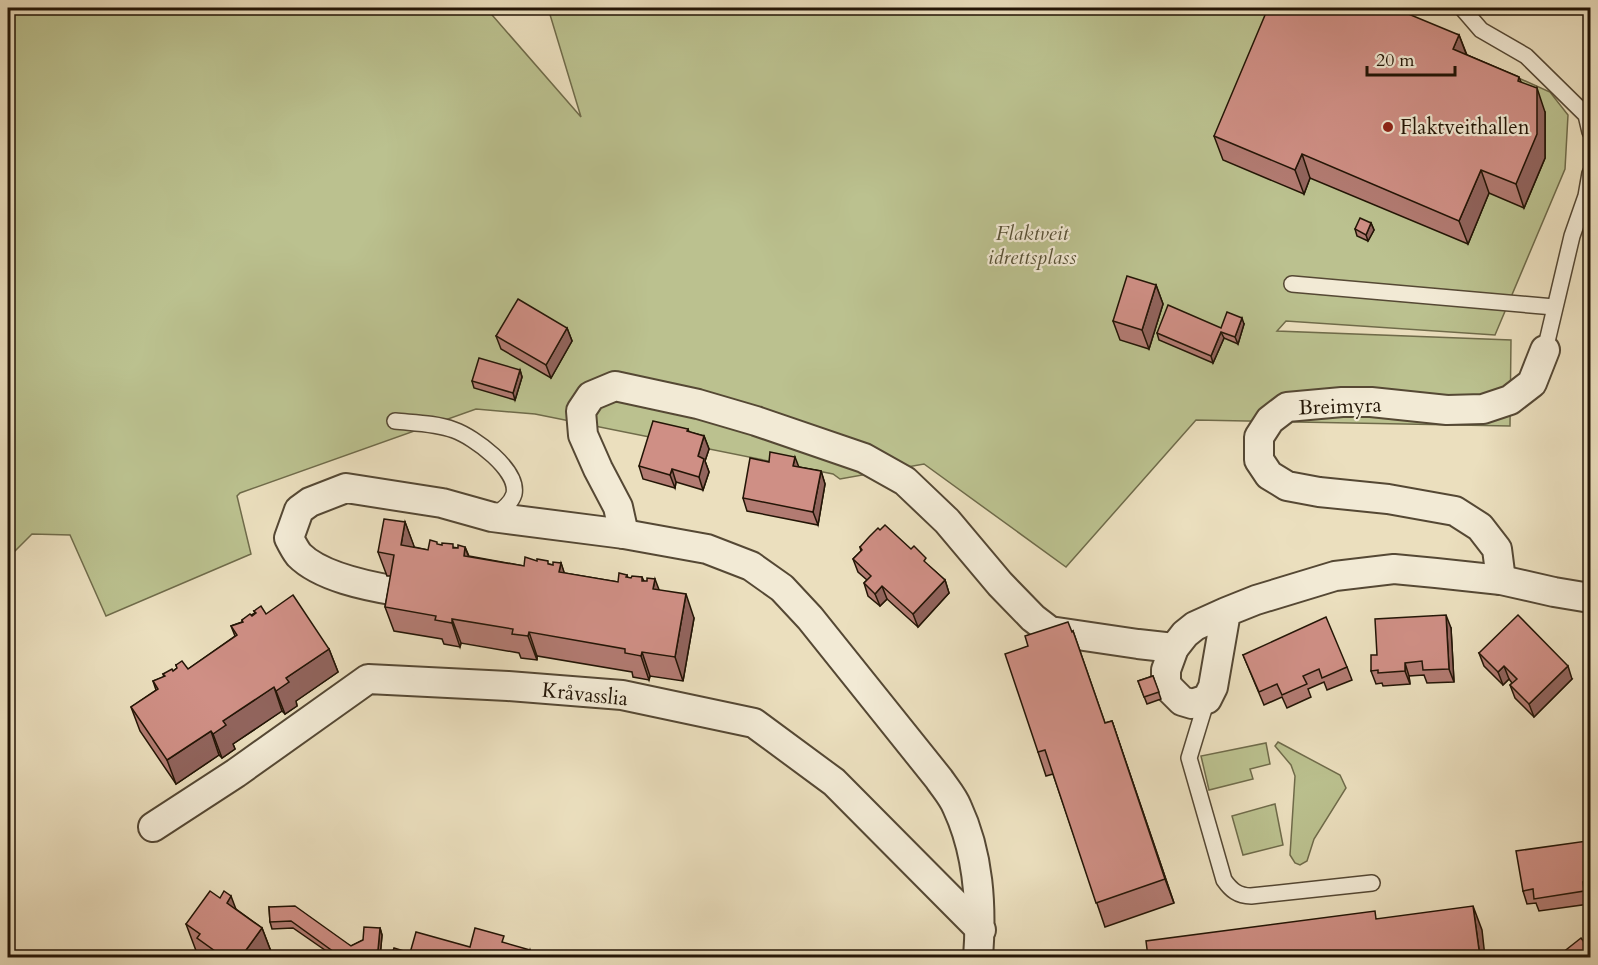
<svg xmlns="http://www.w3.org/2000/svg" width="1598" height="965" viewBox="0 0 1598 965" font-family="Cardo,serif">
  <rect width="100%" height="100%" fill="#ebdfbe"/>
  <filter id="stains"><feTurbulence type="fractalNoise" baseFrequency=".00333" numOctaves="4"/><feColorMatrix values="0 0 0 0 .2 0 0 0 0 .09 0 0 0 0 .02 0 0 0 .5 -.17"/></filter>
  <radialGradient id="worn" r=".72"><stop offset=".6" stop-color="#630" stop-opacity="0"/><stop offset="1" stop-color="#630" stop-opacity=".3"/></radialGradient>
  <g fill="#bbc18f" stroke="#6f6b4a" stroke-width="1.5">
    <polygon points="8,8 486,8 581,117 548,8 1361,8 1550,92 1568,115 1565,169 1495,335 1286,321 1277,331 1511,340 1510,426 1196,420 1066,567 924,464 840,479 833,474 535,414 476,409 240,493 237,496 251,554 106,616 70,535 32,534 8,558"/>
    <polygon points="1278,742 1340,775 1346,788 1314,839 1307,861 1300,865 1295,863 1290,855 1295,776 1291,765 1275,746"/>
    <polygon points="1266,743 1270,764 1250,769 1253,779 1209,790 1201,756"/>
    <polygon points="1275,804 1283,845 1243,855 1232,816"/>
  </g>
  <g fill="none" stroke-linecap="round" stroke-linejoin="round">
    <defs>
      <g id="service">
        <polyline points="1462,8 1481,30 1526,56 1586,115 1590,132"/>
        <polyline points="1292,284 1554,307"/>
        <polyline points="1545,350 1572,236 1586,196 1590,173"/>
        <path d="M395,421C414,423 435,423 454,430C474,437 519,470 514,494C511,504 500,512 492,517"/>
        <path d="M1207,699L1189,758L1224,880C1231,890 1238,896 1251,896L1372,883"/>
      </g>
      <g id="minor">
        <polyline points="624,534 618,507 598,469 583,435 581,411 591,396 615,386 698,404 756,421 864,458 905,481 947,521 1000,584 1033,618 1050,631 1138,644 1174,648"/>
        <polyline points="1501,580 1497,549 1480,527 1455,511 1388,499 1319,492 1287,486 1269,475 1259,460 1259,437 1270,420 1287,407 1342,402 1371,402 1447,410 1483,409 1510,400 1532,383 1545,350"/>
        <path d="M397,591C367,586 321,577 299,555C295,550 292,544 289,538L299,510L310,502L346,488L442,503L492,517L624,534L707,549L751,566L782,588L810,618L939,779C945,788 953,797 957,807C979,854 982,906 978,958"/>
        <polyline points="1226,612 1213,687 1207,699 1192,704 1182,701 1170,689 1166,683 1166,670 1174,648 1185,634 1195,626 1226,612 1256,600 1335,576 1394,569 1436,573 1501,580 1554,592 1590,598"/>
        <polyline points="153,827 236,773 368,679 508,686 622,695 754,723 834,782 981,930"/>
      </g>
    </defs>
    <use href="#service" stroke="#554834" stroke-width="18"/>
    <use href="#minor" stroke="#554834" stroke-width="32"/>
    <use href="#service" stroke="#f2ead5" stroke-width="15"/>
    <use href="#minor" stroke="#f2ead5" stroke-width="28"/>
  </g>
  <g fill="#b27b72" stroke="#231506" stroke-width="1.5">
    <polygon points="1360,10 1459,35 1467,55 1519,77 1521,82 1545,112 1545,158 1524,208 1489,193 1468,244 1310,178 1304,194 1223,160 1214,136"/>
    <polygon points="1371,223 1374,230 1368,241 1357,236 1355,229"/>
    <polygon points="1156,285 1163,304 1149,349 1120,340 1113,321"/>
    <polygon points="1244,324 1238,344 1224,338 1213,363 1159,340 1157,333 1221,328"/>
    <polygon points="567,328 572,341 551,378 501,349 496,336"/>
    <polygon points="520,370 522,377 515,400 474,388 472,381"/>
    <polygon points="688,429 689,432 704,436 709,449 705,461 709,472 703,490 676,482 675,488 643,479 639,466"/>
    <polygon points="799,467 821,471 825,484 818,525 747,511 743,498"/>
    <polygon points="405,522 414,547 428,550 439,545 458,548 465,547 469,556 524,566 537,561 553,565 561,563 564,573 618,582 627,575 628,578 642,577 644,581 659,590 694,618 683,681 650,676 649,680 633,677 632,672 537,656 537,660 521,658 519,653 461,643 460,647 444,644 442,639 394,631 385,607 391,576 387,576 378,552"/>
    <polygon points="860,547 929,566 945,580 949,593 918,627 887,599 880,606 868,596 864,583 867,580 858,572 853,559 861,551"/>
    <polygon points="254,611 266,614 329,649 338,672 296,701 297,706 285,714 282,711 233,744 235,749 222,758 219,755 176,784 140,731 131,707 156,690 153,681 164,677 163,674 173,671 177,668 176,665 188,669 235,636 231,626 242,622 242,620 255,613"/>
    <polygon points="1451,628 1454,682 1427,683 1424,675 1409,676 1410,684 1383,686 1382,683 1376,684 1371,671 1377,655"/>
    <polygon points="1073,631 1105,723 1112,721 1174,903 1105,927 1053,774 1046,776 1038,752 1072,632"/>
    <polygon points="1479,653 1572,679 1534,717 1515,698 1510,685 1512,683 1509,679 1503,685 1484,666"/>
    <polygon points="1243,655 1347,667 1352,680 1327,690 1324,682 1308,689 1311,697 1287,708 1282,697 1264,705"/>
    <polygon points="1153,676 1161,699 1147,704 1138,681"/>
    <polygon points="1590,706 1590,773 1586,760"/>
    <polygon points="1590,850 1590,894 1588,895 1589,904 1539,911 1536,903 1527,904 1523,891"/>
    <polygon points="269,907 351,946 363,940 380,928 382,935 380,957 335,957 293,928 272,929 270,922"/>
    <polygon points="236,909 262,928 272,954 283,957 200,957 198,956 186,924"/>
  </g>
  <g fill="#91645d" stroke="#231506" stroke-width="1.5">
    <polygon points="1459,35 1468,59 1453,49"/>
    <polygon points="1537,88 1545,112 1545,158 1524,208 1516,184"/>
    <polygon points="1302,154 1310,178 1304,194 1295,170"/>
    <polygon points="1481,170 1489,193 1468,244 1459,221"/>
    <polygon points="1371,223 1374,230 1368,241 1366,235"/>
    <polygon points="1156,285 1163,304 1149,349 1142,330"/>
    <polygon points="1242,318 1244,324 1238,344 1235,337"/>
    <polygon points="567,328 572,341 551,378 546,365"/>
    <polygon points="1221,332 1224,338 1213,363 1211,356"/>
    <polygon points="520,370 522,377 515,400 513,393"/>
    <polygon points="704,436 709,449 705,461 709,472 703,490 699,477 698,456"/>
    <polygon points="795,457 800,470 793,466"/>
    <polygon points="672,469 676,482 675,488 670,475"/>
    <polygon points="821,471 825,484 818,525 813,512"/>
    <polygon points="405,522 414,546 410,569 401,545"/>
    <polygon points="465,547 474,571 464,556"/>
    <polygon points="561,563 569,587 559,572"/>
    <polygon points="655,579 664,603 653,589"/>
    <polygon points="945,580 949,593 918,627 913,614"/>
    <polygon points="882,586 887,599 880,606 875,594"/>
    <polygon points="686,594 694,618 683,681 675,657"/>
    <polygon points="1446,615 1451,628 1454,682 1449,669"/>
    <polygon points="452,619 461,643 460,647 452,623"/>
    <polygon points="529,632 537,656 537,660 528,636"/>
    <polygon points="329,649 338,672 296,701 297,706 285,714 276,691 286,678"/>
    <polygon points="642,652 650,676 649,680 641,656"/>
    <polygon points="1405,663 1409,676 1410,684 1405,671"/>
    <polygon points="1504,666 1509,679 1503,685 1498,672"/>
    <polygon points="1568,666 1572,679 1534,717 1529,704"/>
    <polygon points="274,687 282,711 233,744 235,749 222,758 213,734 223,721"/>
    <polygon points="1112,721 1120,745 1174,903 1165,879"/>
    <polygon points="211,731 219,755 176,784 167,760"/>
    <polygon points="1587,841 1590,850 1590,863"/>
    <polygon points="1583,882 1588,895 1589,904 1584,891"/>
    <polygon points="231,896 243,928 227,903"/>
    <polygon points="1473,906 1482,930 1485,957 1480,957"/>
    <polygon points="262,928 273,957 241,957"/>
    <polygon points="380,928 382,935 380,957 378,950"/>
    <polygon points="530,950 532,957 528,957"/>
    <polygon points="225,952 227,957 222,957 222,956"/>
  </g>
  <g fill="#cf8f85" stroke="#231506" stroke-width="1.5">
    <polygon points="1268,8 1353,8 1360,10 1361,8 1394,8 1459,35 1453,49 1519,77 1518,81 1537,88 1537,134 1516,184 1481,170 1459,221 1302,154 1295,170 1214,136"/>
    <polygon points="1360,218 1371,223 1366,235 1355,229"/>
    <polygon points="1127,276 1156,285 1142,330 1113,321"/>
    <polygon points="518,299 567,328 546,365 496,336"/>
    <polygon points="1168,305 1221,328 1227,312 1242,318 1235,337 1221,332 1211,356 1157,333"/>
    <polygon points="479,358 520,370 513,393 472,381"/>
    <polygon points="653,421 688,429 687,431 704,436 698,456 704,459 699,477 672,469 670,475 639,466"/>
    <polygon points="770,452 795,457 793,466 821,471 813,512 743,498 750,458 769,462"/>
    <polygon points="384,519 405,522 401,545 428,550 430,540 437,542 437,544 442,545 442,543 453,544 453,548 458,548 458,545 465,547 464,556 524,566 525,557 537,561 537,559 548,561 548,564 553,565 553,562 561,563 559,572 618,582 619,573 627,575 626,577 631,578 632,576 642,577 642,581 647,581 647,578 655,579 653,589 686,594 675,657 642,652 641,656 625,653 625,649 529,632 528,636 512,634 513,629 452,619 452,623 435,620 436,616 385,607 394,555 378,552"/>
    <polygon points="885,525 911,549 914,546 926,558 924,561 945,580 913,614 882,586 875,594 864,583 871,576 853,559 862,550 860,547 869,537 878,528 880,530"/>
    <polygon points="293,595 329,649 286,678 289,682 276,691 274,687 223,721 226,725 213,734 211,731 167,760 131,707 158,689 153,681 165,676 163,674 172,669 173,671 177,668 176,665 182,661 188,669 237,635 231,626 243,622 242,620 250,614 252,616 256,613 254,611 261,606 266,614"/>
    <polygon points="1446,615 1449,669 1423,670 1422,661 1405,663 1405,671 1378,673 1378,670 1371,671 1371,655 1377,655 1375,619"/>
    <polygon points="1518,615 1568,666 1529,704 1510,685 1517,679 1504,666 1498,672 1479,653"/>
    <polygon points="1326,617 1347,667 1322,678 1319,669 1303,676 1307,684 1282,695 1277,684 1259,692 1243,655"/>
    <polygon points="1068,622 1072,632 1073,631 1105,723 1112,721 1165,879 1096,903 1045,750 1038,752 1005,654 1028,646 1025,636"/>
    <polygon points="1153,676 1159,692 1144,697 1138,681"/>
    <polygon points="1588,706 1590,706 1590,761 1586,760"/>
    <polygon points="1587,841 1590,863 1590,881 1583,882 1584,891 1534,899 1533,889 1523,891 1516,851"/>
    <polygon points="210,891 220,898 224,891 231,896 227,903 262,928 241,957 233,957 225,952 222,956 197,938 200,934 186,924"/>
    <polygon points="295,906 351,946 363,940 364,927 380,928 378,950 363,957 341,957 291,921 270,922 269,907"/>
    <polygon points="1473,906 1480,957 1148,957 1146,941 1375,911 1376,919"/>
    <polygon points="475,928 504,936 502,942 530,950 528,957 391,957 394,948 410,953 416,932 470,947"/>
    <polygon points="1581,938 1590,950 1590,957 1557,957"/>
    <polygon points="274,951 283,957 269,957"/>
    <polygon points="544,954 557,957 543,957"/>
  </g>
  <circle fill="#8f2418" stroke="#f2ead5" stroke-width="2" cx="1388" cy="127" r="6"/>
  <g text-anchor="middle" stroke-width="4.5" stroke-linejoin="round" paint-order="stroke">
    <g font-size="21" fill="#231506" stroke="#f2ead5" text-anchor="start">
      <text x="1400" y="134">Flaktveithallen</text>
    </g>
    <g font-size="21" font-style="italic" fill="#585136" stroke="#f2ead5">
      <text x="1032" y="240">Flaktveit<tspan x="1032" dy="24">idrettsplass</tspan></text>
    </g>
    <g font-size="21" fill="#231506" stroke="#f2ead5">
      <text transform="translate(1340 406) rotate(-2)" y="7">Breimyra</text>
      <text transform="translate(585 694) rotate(6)" y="7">Kråvasslia</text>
    </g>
  </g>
  <rect width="1598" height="965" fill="none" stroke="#ebdfbe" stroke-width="30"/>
  <rect x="9" y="9" width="1580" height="947" fill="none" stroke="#231506" stroke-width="3"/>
  <rect x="15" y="15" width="1568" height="935" fill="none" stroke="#231506" stroke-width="1.5"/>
  <path d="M1367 66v9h88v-9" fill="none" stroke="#231506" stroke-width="3"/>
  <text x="1376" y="66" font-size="18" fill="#231506" stroke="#f2ead5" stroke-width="4.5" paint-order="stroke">20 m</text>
  <rect width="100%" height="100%" filter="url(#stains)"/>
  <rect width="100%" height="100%" fill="url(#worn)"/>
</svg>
